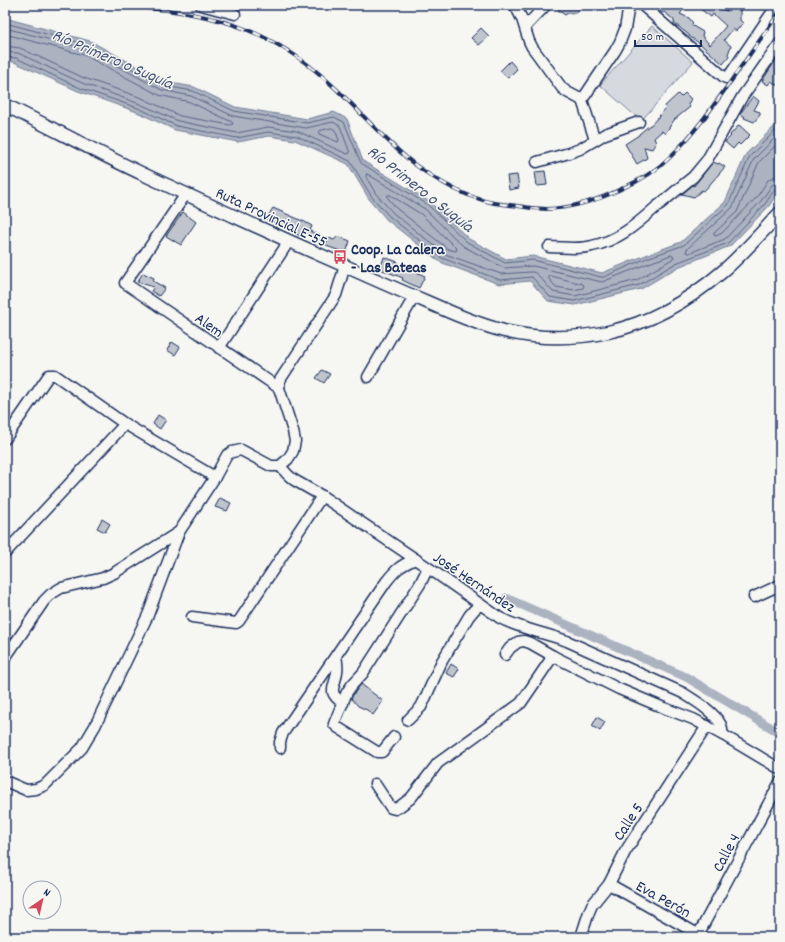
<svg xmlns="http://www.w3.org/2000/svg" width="785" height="942" viewBox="0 0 785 942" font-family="Dekko,sans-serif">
  <rect width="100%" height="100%" fill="#f6f6f2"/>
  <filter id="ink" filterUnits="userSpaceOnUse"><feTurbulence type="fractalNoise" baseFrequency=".025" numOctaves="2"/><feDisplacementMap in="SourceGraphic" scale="8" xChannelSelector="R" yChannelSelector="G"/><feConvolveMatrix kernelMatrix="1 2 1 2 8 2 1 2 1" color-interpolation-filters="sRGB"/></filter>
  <g filter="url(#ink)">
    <polygon fill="#d6d9dd" stroke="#78849e" points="652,26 693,62 641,121 600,85"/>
    <polygon fill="#abb2c0" stroke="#717e99" points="5,18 90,41 166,82 194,87 235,107 307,119 334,112 347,119 363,161 430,202 469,239 506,259 533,256 602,273 646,255 681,242 725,202 746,154 780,121 780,189 769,206 730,246 678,267 641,289 575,305 548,301 530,281 499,284 440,262 387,220 369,199 348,164 295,140 269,136 238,142 175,130 137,112 78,91 14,62 5,61"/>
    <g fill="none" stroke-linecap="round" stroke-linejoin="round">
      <g stroke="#556385" stroke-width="1">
        <polyline points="5,23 88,45 164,86 193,91 234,111 307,123 334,117 344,122 361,163 428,205 467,242 505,263 533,260 601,277 604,277 647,258 684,245 728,205 750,156 780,126"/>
        <polyline points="5,28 86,49 162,90 191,96 233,116 306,128 333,122 340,126 350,153 347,154 297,131 268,127 237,133 178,121 140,104 82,83 18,53 5,52"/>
        <polyline points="5,34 84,55 159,95 190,102 232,122 233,124 230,125 180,116 142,98 84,78 20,48 5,46"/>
        <polyline points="5,57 16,58 80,88 138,108 177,126 237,138 268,132 297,136 350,161 372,197 390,217 442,258 500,280 532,277 550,297 574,301 639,285 676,263 728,243 765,204 775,189 780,187"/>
        <polygon points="332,128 335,130 339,140 338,142 319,134 320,131"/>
        <polyline points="780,133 754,159 732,208 687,249 686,252 689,253 725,239 761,201 772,185 776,183 780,182"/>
        <polyline points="780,141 759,162 737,212 714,233 714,235 716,236 722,233 757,197 768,180 773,177 780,176"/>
        <polygon points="367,174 369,175 425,209 463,246 504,268 533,266 602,282 649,263 671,255 673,256 674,258 637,280 575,296 553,292 537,274 533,272 530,272 501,274 445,254 393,213 376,194 366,177"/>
        <polygon points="388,195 390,195 421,214 456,248 457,250 455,251 448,249 397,209 388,198"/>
        <polygon points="551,276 583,284 584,286 583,288 574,290 556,287 549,279 549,277"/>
      </g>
      <polyline stroke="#abb2c0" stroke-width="9" points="506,598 686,677 780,733"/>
    </g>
    <g fill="#c0c4cd" stroke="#1b2f5e">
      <polygon points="562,5 576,5 580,8 576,13 568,13 565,15 558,10"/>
      <polygon points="654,5 687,5 680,14 689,18 693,23 691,25 703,32 702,36 710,45 726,26 713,14 711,17 695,5 712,5 716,8 728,11 734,5 736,5 740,10 740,20 743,23 736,31 733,29 724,40 731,46 728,54 729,57 723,64 699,43 689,36 689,35 674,23 674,20 664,12 662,13"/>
      <polygon points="481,28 489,36 479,45 471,38"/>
      <polygon points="780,54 780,87 771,81 768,85 762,81"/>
      <polygon points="510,61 517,69 508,78 500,71"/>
      <polygon points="685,93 691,99 688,104 690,107 674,120 665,134 662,131 654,138 656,143 652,149 644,147 647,158 637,164 625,144 639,135 639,134 650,125 651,125 666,108 665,106 678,94 681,97"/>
      <polygon points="753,96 759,101 754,110 760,112 760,115 754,122 744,118 745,117 740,114"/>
      <polygon points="739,125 750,135 740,145 738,143 733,149 725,142 731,136 730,135"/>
      <polygon points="713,162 718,164 719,163 725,167 704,191 702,190 694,197 682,194 693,185 694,186"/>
      <polygon points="545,171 547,185 537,186 535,172"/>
      <polygon points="517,175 519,188 509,190 507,176"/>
      <polygon points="273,208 305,222 312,226 310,231 326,239 322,245 319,244 306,232 303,238 294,232 266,219"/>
      <polygon points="183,212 196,222 181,245 166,236"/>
      <polygon points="338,236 350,241 346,253 329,247 325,244 329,238 334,240"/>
      <polygon points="384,257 398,262 398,264 425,276 419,288 402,280 403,278 380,269"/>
      <polygon points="143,273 154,278 153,281 165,288 159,296 151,291 154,287 137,282"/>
      <polygon points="172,342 180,347 175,355 167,350"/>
      <polygon points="322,370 330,374 324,383 316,378"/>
      <polygon points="158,415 166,420 160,429 153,424"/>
      <polygon points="220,498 231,503 227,511 215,507"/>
      <polygon points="102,519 110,524 105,532 97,528"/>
      <polygon points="451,664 459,669 454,677 446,673"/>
      <polygon points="361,684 383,701 373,715 367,710 358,706 351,698"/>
      <polygon points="597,717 605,722 600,731 592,726"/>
    </g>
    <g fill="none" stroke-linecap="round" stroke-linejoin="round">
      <defs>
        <g id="minor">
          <polyline points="201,5 235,14"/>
          <polyline points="515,5 522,19 529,41 532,47 562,88 567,92 582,100"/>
          <polyline points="642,5 724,77 726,78 729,76 777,5"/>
          <polyline points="525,27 546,5"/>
          <polyline points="595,140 582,100 615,51 620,42 625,29 629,5"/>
          <polyline points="537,162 569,153 580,149 605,134 639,122"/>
          <polyline points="186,194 125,283 279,388"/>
          <path d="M549,247C563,247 578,250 592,246C617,241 636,225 655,208C668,198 680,187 693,177L698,171L707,160L742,97L780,43"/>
          <polyline points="219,348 289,241"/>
          <polyline points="368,377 414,297"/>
          <polyline points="5,439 49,375 55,375 125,424 215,477"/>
          <path d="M280,466L288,475L294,480L322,496L430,569L500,618C521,629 545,633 567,641L683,693C696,701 714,712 721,725C722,728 722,731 723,735"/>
          <polyline points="5,553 125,424"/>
          <polyline points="754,597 780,585"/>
          <polyline points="192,617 236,623 239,621 322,496"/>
          <polyline points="505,655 510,648 518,642 524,641 530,643 553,656 619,689 664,708 693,719 723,735 780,769"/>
          <path d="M336,656C337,661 338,667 337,672C335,689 326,691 343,703"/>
          <polyline points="5,658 44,601 51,594 61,588 103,578 114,573 179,532"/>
          <polyline points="408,720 421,707 424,701 442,661 469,616 474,610 480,605"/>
          <polyline points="394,737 382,752 377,752 337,727 334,724 347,692 352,685 363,673 420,584 428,568"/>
          <path d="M280,748V742L283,733L386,582C396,569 400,566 415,559"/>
          <polyline points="5,781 26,790 36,789 45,785 82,748 95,726 148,615 179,532 215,477 227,455 232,452 241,450 271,466 280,466 288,459 293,451 295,441 293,431 279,388 280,380 336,295 345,266"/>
          <polyline points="375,784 391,808 395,809 399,807 411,798 438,763 521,703 553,656"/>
          <polyline points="609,884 703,937"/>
          <polyline points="581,937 589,912 592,905 609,884 625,852 632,841 707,726"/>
          <polyline points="697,937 780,782"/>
        </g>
        <path id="major" d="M5,105C52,128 98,153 145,175C211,206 277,236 343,265C371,278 399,290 427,302C452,313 477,324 504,331C538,339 574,339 608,332C650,323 689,300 722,272C743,254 761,233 780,213"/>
      </defs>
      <use href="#minor" stroke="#1b2f5e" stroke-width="13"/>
      <use href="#major" stroke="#1b2f5e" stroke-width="15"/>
      <use href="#minor" stroke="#f6f6f2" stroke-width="10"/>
      <use href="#major" stroke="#f6f6f2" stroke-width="12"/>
      <defs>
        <path id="rail" d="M113,5C131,7 148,8 166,10C197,14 229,21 257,34C285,47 311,65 334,87C361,112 385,141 414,164C437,181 465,197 494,203C502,204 510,205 518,206C528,208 537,209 547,209C573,208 598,200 621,189C639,181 656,171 669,158C693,135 712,108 731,81C747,58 764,35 780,11"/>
      </defs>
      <use href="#rail" stroke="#1b2f5e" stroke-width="4"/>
      <use href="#rail" stroke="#f6f6f2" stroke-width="2.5" stroke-dasharray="8" stroke-linecap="butt"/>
    </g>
  </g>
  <defs>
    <symbol id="bus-bare" viewBox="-9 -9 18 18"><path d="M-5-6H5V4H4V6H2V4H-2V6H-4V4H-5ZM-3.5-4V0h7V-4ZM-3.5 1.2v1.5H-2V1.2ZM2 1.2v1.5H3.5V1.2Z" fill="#d1495b" stroke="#f6f6f2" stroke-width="2.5" paint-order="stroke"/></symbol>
  </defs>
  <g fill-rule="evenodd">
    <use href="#bus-bare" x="330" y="247" width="20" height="20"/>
  </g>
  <g text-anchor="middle" stroke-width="3" stroke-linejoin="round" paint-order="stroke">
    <g font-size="16" fill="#1b2f5e" stroke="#f6f6f2">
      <text transform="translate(272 216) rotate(25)" y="6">Ruta Provincial E-55</text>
      <text transform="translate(210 324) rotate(35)" y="6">Alem</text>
      <text transform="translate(475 581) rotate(34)" y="6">José Hernández</text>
      <text transform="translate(627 821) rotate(-57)" y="6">Calle 5</text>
      <text transform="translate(725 852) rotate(-62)" y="6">Calle 4</text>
      <text transform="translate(664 898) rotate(29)" y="6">Eva Perón</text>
    </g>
    <g font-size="16" font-weight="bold" fill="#1b2f5e" stroke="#f6f6f2" text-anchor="start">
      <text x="351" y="254">Coop. La Calera<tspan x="351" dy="18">- Las Bateas</tspan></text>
    </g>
    <g font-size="17" font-style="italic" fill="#46567b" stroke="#f6f6f2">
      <text transform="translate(113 58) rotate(23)" y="6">Río Primero o Suquía</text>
      <text transform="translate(421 188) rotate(38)" y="6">Río Primero o Suquía</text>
    </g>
  </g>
  <rect width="785" height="942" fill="none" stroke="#f6f6f2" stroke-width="20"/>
  <rect x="10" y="10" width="765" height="922" fill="none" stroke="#1b2f5e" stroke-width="1.5" filter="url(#ink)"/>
  <g transform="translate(42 900) rotate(34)"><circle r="19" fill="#f6f6f2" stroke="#9ea6b7"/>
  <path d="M0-3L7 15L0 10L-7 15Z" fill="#d1495b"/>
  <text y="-6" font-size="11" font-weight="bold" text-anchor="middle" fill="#1b2f5e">N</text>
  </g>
  <path d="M635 40v6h66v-6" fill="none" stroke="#1b2f5e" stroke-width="2"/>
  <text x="641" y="40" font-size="12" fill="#1b2f5e" stroke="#f6f6f2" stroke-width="3" paint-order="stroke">50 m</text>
</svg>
